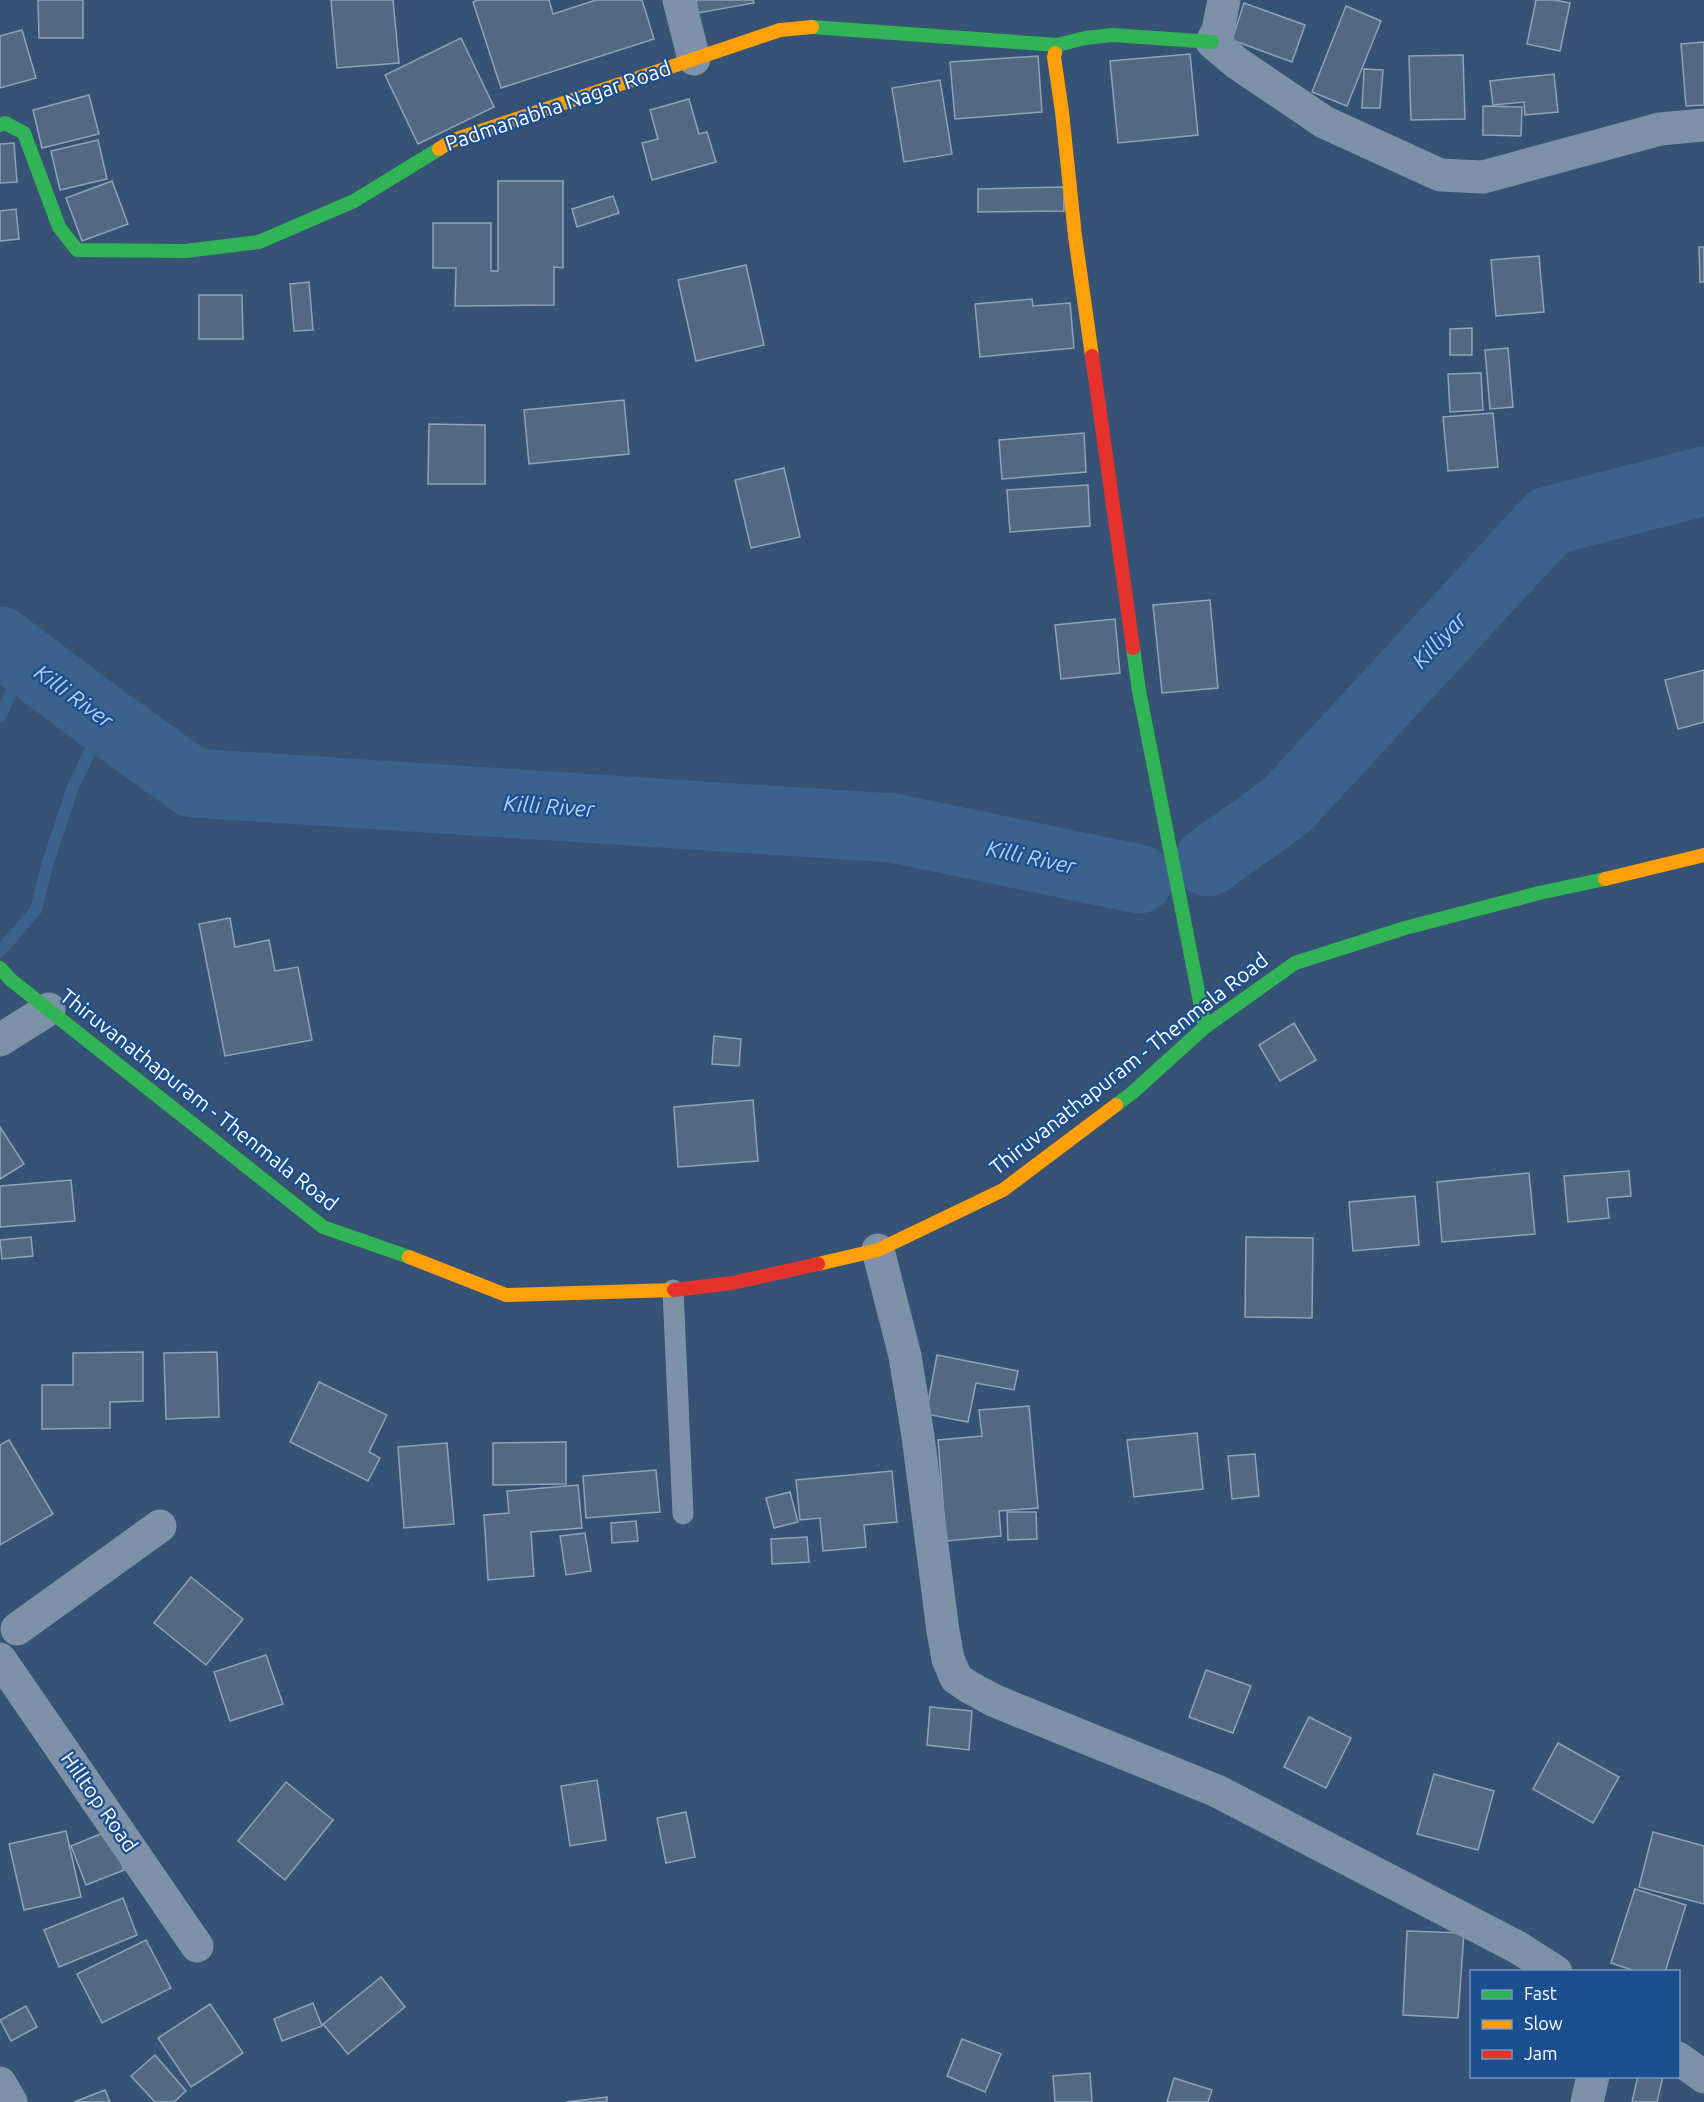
<svg xmlns="http://www.w3.org/2000/svg" width="1704" height="2102" viewBox="0 0 1704 2102" font-family="Ubuntu,sans-serif">
  <rect width="100%" height="100%" fill="#365274"/>
  <g fill="none" stroke-linecap="round" stroke-linejoin="round">
    <g stroke="#3b618d" stroke-width="12">
      <polyline points="0,717 26,660"/>
      <polyline points="0,951 36,910 48,862 73,787 105,720"/>
    </g>
    <g stroke="#3b618d" stroke-width="69">
      <polyline points="0,641 105,720 193,783 893,828 1139,879"/>
      <polyline points="1208,862 1286,806 1549,521 1704,481"/>
    </g>
  </g>
  <g fill="#526984" stroke="#92a2b6" stroke-width="1.5">
    <polygon points="38,0 83,0 83,38 39,38"/>
    <polygon points="331,0 393,0 399,63 337,68"/>
    <polygon points="478,0 549,0 553,14 596,0 642,0 654,39 501,88 473,2"/>
    <polygon points="696,0 753,0 754,3 698,13"/>
    <polygon points="1536,0 1555,0 1570,3 1560,51 1527,44"/>
    <polygon points="1244,3 1305,25 1292,62 1232,40"/>
    <polygon points="1346,6 1381,21 1347,106 1312,92"/>
    <polygon points="22,30 36,78 0,88 0,36"/>
    <polygon points="461,38 494,107 418,144 385,75"/>
    <polygon points="1704,42 1704,105 1686,106 1681,44"/>
    <polygon points="1190,54 1198,135 1118,143 1110,61"/>
    <polygon points="1463,55 1465,119 1411,120 1409,56"/>
    <polygon points="1038,56 1042,112 955,119 950,62"/>
    <polygon points="1364,69 1383,70 1380,108 1362,108"/>
    <polygon points="1554,74 1558,112 1525,115 1524,102 1493,105 1490,81"/>
    <polygon points="940,80 952,154 904,162 892,88"/>
    <polygon points="89,95 99,134 42,148 33,110"/>
    <polygon points="689,99 699,134 707,132 716,162 652,180 642,143 658,139 650,110"/>
    <polygon points="1483,106 1522,107 1521,136 1483,135"/>
    <polygon points="98,140 107,179 60,190 51,151"/>
    <polygon points="14,143 17,182 0,183 0,144"/>
    <polygon points="112,181 128,224 82,241 66,198"/>
    <polygon points="498,181 563,181 563,268 554,267 554,305 455,306 456,268 433,268 433,223 491,223 491,271 498,271"/>
    <polygon points="1064,187 1064,211 978,212 978,189"/>
    <polygon points="613,196 619,213 577,227 572,209"/>
    <polygon points="16,209 19,239 0,241 0,211"/>
    <polygon points="1699,247 1704,247 1704,282 1700,282"/>
    <polygon points="1539,256 1544,312 1496,316 1491,260"/>
    <polygon points="746,265 764,345 696,361 678,280"/>
    <polygon points="309,282 313,330 294,331 290,284"/>
    <polygon points="199,295 242,295 243,339 199,339"/>
    <polygon points="1032,299 1033,306 1070,303 1074,348 980,357 975,304"/>
    <polygon points="1472,328 1472,355 1450,355 1450,329"/>
    <polygon points="1508,348 1513,407 1490,409 1485,350"/>
    <polygon points="1481,373 1483,410 1450,412 1448,374"/>
    <polygon points="624,400 629,454 529,464 524,410"/>
    <polygon points="1493,413 1498,467 1448,471 1443,417"/>
    <polygon points="429,424 485,425 485,484 428,484"/>
    <polygon points="1084,433 1086,472 1002,479 999,440"/>
    <polygon points="784,468 800,537 751,548 735,480"/>
    <polygon points="1088,485 1090,526 1010,532 1007,490"/>
    <polygon points="1210,600 1218,688 1162,693 1153,605"/>
    <polygon points="1115,619 1120,673 1061,679 1055,625"/>
    <polygon points="1704,670 1704,722 1678,729 1665,680"/>
    <polygon points="230,918 235,947 269,940 275,971 298,967 312,1040 225,1056 199,924"/>
    <polygon points="1294,1023 1316,1060 1280,1081 1259,1045"/>
    <polygon points="714,1036 741,1039 739,1066 712,1064"/>
    <polygon points="753,1100 758,1161 678,1167 674,1107"/>
    <polygon points="0,1127 24,1164 0,1179"/>
    <polygon points="1629,1171 1631,1196 1607,1198 1609,1218 1568,1222 1564,1176"/>
    <polygon points="1529,1173 1535,1234 1442,1242 1437,1182"/>
    <polygon points="71,1180 75,1221 0,1227 0,1186"/>
    <polygon points="1415,1196 1419,1245 1353,1251 1349,1202"/>
    <polygon points="31,1237 33,1256 2,1259 0,1240"/>
    <polygon points="1246,1237 1313,1238 1312,1318 1245,1317"/>
    <polygon points="143,1352 143,1401 110,1402 110,1428 42,1429 42,1385 73,1385 73,1353"/>
    <polygon points="217,1352 219,1417 166,1419 164,1353"/>
    <polygon points="937,1355 1018,1371 1014,1390 976,1383 968,1422 926,1414"/>
    <polygon points="319,1382 387,1415 369,1452 380,1458 368,1481 290,1442"/>
    <polygon points="1029,1406 1038,1508 999,1511 1001,1536 946,1541 938,1440 982,1436 979,1410"/>
    <polygon points="1197,1433 1203,1489 1134,1497 1127,1440"/>
    <polygon points="9,1440 53,1514 0,1545 0,1445"/>
    <polygon points="566,1442 566,1484 493,1485 493,1443"/>
    <polygon points="447,1443 454,1524 404,1528 398,1447"/>
    <polygon points="1255,1454 1259,1496 1232,1499 1228,1456"/>
    <polygon points="656,1470 660,1512 586,1518 583,1476"/>
    <polygon points="892,1471 897,1522 864,1525 866,1547 823,1551 820,1518 800,1520 796,1480"/>
    <polygon points="578,1485 582,1528 531,1532 534,1576 488,1580 484,1515 509,1513 507,1491"/>
    <polygon points="790,1492 798,1522 774,1528 766,1498"/>
    <polygon points="1007,1512 1036,1512 1037,1539 1008,1540"/>
    <polygon points="636,1521 638,1541 612,1543 611,1523"/>
    <polygon points="585,1533 591,1571 566,1575 560,1536"/>
    <polygon points="807,1537 809,1562 772,1564 771,1539"/>
    <polygon points="191,1577 243,1619 206,1665 154,1623"/>
    <polygon points="266,1655 283,1704 230,1721 214,1672"/>
    <polygon points="1206,1670 1251,1686 1233,1733 1189,1717"/>
    <polygon points="930,1707 972,1711 969,1750 927,1745"/>
    <polygon points="1309,1717 1351,1738 1326,1788 1284,1767"/>
    <polygon points="1558,1743 1619,1777 1593,1823 1533,1789"/>
    <polygon points="1434,1774 1494,1791 1478,1850 1417,1834"/>
    <polygon points="597,1780 606,1840 570,1846 561,1786"/>
    <polygon points="286,1782 333,1820 285,1880 238,1841"/>
    <polygon points="686,1812 695,1857 666,1863 657,1818"/>
    <polygon points="66,1831 81,1897 24,1910 9,1844"/>
    <polygon points="108,1831 124,1870 86,1885 71,1846"/>
    <polygon points="1653,1832 1704,1846 1704,1904 1639,1887"/>
    <polygon points="1635,1889 1686,1905 1665,1972 1638,1972 1611,1963"/>
    <polygon points="123,1898 137,1935 59,1967 44,1930"/>
    <polygon points="1407,1931 1464,1933 1458,2018 1403,2015"/>
    <polygon points="146,1940 171,1988 102,2023 77,1974"/>
    <polygon points="381,1977 405,2007 348,2054 323,2024"/>
    <polygon points="313,2003 322,2026 282,2041 274,2019"/>
    <polygon points="210,2004 243,2053 191,2087 158,2038"/>
    <polygon points="26,2006 37,2027 11,2041 0,2020"/>
    <polygon points="962,2039 1001,2054 985,2092 947,2076"/>
    <polygon points="155,2055 186,2091 174,2102 155,2102 131,2076"/>
    <polygon points="1090,2073 1092,2102 1055,2102 1053,2076"/>
    <polygon points="1638,2076 1663,2076 1657,2102 1632,2102"/>
    <polygon points="1174,2078 1212,2090 1208,2102 1167,2102"/>
    <polygon points="105,2090 110,2102 74,2102"/>
    <polygon points="607,2097 607,2102 566,2102"/>
  </g>
  <g fill="none" stroke-linecap="round" stroke-linejoin="round">
    <polyline stroke="#7d92a8" stroke-width="21" points="673,1290 683,1514"/>
    <g stroke="#7d92a8" stroke-width="33">
      <polyline points="679,0 694,59"/>
      <polyline points="1224,0 1218,30 1212,42 1237,63 1324,122 1440,175 1483,177 1660,129 1704,125"/>
      <polyline points="0,1040 49,1009"/>
      <polyline points="878,1250 905,1356 918,1436 943,1631 948,1659 956,1678 969,1687 995,1701 1217,1791 1517,1947 1556,1972"/>
      <polyline points="17,1629 160,1526"/>
      <polyline points="0,1659 197,1946"/>
      <polyline points="1678,2058 1704,2077"/>
      <polyline points="0,2083 11,2102"/>
      <polyline points="1587,2102 1593,2076"/>
    </g>
    <g stroke="#30b455" stroke-width="14">
      <polyline points="812,27 1057,45"/>
      <polyline points="1055,53 1057,45 1085,38 1113,35 1212,42"/>
      <polyline points="0,125 5,123 24,133 59,227 77,250 186,251 259,242 354,201 439,149"/>
      <polyline points="1133,648 1139,691 1205,1027"/>
      <polyline points="0,968 11,980 323,1227 409,1257"/>
      <polyline points="1116,1105 1132,1093 1205,1027 1295,963 1405,928 1539,893 1605,879"/>
    </g>
    <g stroke="#ff9f0a" stroke-width="14">
      <polyline points="1055,53 1054,57 1062,112 1075,236 1092,356"/>
      <polyline points="439,149 451,141 780,30 812,27"/>
      <polyline points="1605,879 1704,855"/>
      <polyline points="409,1257 506,1295 674,1290"/>
      <polyline points="818,1264 878,1250 1003,1190 1116,1105"/>
    </g>
    <g stroke="#e5322d" stroke-width="14">
      <polyline points="1092,356 1133,648"/>
      <polyline points="674,1290 732,1283 818,1264"/>
    </g>
  </g>
  <g text-anchor="middle" stroke-width="4.5" stroke-linejoin="round" paint-order="stroke">
    <g font-size="21" fill="#fff" stroke="#1b4f8f">
      <text transform="translate(558 106) rotate(-19)" y="7">Padmanabha Nagar Road</text>
      <text transform="translate(1129 1064) rotate(-38)" y="7">Thiruvanathapuram - Thenmala Road</text>
      <text transform="translate(199 1100) rotate(38)" y="7">Thiruvanathapuram - Thenmala Road</text>
      <text transform="translate(99 1802) rotate(55)" y="7">Hilltop Road</text>
    </g>
    <g font-size="22" font-style="italic" fill="#b5d3f5" stroke="#1b4f8f">
      <text transform="translate(1439 640) rotate(-47)" y="8">Killiyar</text>
      <text transform="translate(74 696) rotate(36)" y="8">Killi River</text>
      <text transform="translate(549 806) rotate(4)" y="8">Killi River</text>
      <text transform="translate(1031 857) rotate(12)" y="8">Killi River</text>
    </g>
  </g>
  <rect x="1470" y="1970" width="210" height="108" fill="#1b4f8f" stroke="#7695bc" stroke-width="1.5"/>
  <rect x="1482" y="1990" width="30" height="9" fill="#30b455" stroke="#7695bc" stroke-width="1.5"/>
  <text x="1524" y="2000" font-size="18" fill="#ffffff">Fast</text>
  <rect x="1482" y="2020" width="30" height="9" fill="#ff9f0a" stroke="#7695bc" stroke-width="1.5"/>
  <text x="1524" y="2030" font-size="18" fill="#ffffff">Slow</text>
  <rect x="1482" y="2050" width="30" height="9" fill="#e5322d" stroke="#7695bc" stroke-width="1.5"/>
  <text x="1524" y="2060" font-size="18" fill="#ffffff">Jam</text>
</svg>
